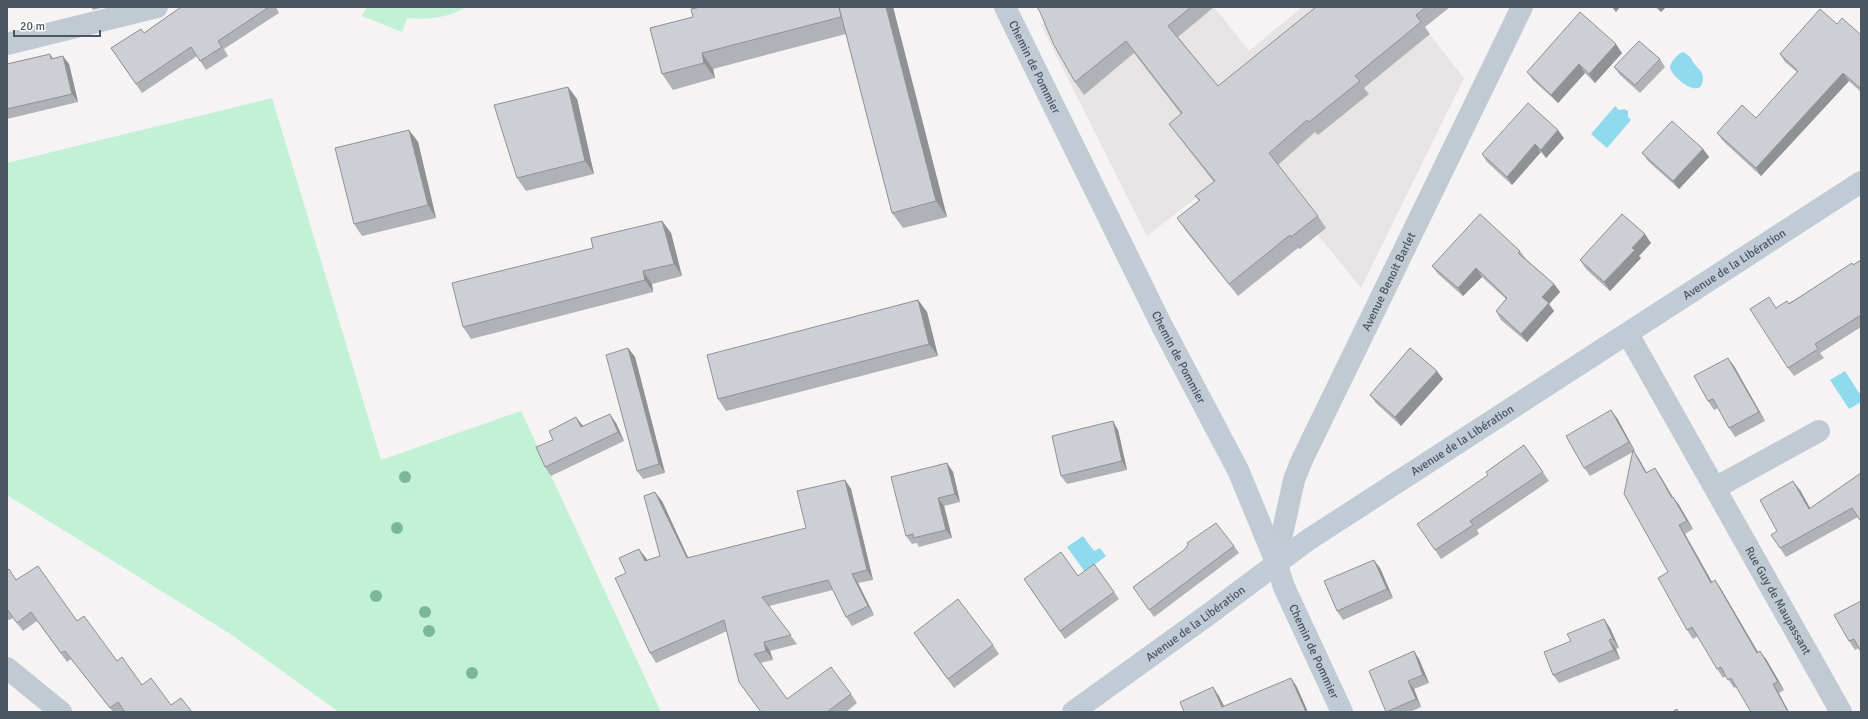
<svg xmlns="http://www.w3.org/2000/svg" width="1868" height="719" viewBox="0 0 1868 719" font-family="Signika,sans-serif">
  <rect width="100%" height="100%" fill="#f5f3f3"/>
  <polygon fill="#e6e4e5" points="1214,7 1249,51 1302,7 1408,7 1464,78 1361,288 1252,154 1147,236 1041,25 1061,13"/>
  <g fill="#c3f1d5">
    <path d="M367,7H466C448,18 428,20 407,18L402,32L362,16Z"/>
    <polygon points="272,98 381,460 521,411 661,712 339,712 232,635 7,495 7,163"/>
  </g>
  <g fill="#90daee">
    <path d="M1684,52L1691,58C1693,66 1703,69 1703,78C1703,103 1670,76 1670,67C1670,64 1672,62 1674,59C1677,56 1679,53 1684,52Z"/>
    <polygon points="1615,106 1619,110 1624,109 1628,111 1628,117 1631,120 1607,148 1591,134"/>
    <polygon points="1845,371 1861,396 1861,402 1849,409 1830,380"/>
    <polygon points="1083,536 1094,551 1100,548 1106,556 1085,572 1067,547"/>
  </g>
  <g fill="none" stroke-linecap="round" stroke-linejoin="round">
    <g stroke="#c1cad2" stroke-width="22">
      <polyline points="7,44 157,7"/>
      <path id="s1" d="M1628,334L1841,712"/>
      <polyline points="1715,488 1819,431"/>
      <path id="s2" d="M1276,562L1294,480L1301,462L1522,7"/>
      <polyline points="7,668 61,712"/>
    </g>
    <g stroke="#c1cbd6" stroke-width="22">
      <path id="s3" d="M1005,7L1162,326L1238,470L1276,562L1284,587L1342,712"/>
      <path id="s4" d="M1073,712L1209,614L1308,540L1861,182"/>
    </g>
  </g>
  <g fill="#7bb799">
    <circle cx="405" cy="477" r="6"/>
    <circle cx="397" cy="528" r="6"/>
    <circle cx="376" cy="596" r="6"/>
    <circle cx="425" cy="612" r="6"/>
    <circle cx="429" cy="631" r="6"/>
    <circle cx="472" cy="673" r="6"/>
  </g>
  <g fill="#b0b2b7">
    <polygon points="91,7 105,7 93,10"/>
    <polygon points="181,7 276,7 279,13 224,49 228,56 206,70 197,56 142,93 111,48 141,29 144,33"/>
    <polygon points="893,7 947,217 903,228 892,213 846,34 713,69 715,78 673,90 662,74 650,28"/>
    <polygon points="1037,7 1214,7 1178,37 1218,86 1316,7 1450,7 1425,27 1430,34 1364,88 1369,94 1318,135 1315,132 1278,165 1318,216 1326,228 1300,249 1298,248 1238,296 1186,231 1177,218 1199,201 1195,196 1214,182 1178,136 1169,124 1181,114 1134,53 1084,95 1075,82 1040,12"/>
    <polygon points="1655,7 1666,7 1661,12"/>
    <polygon points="1861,35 1861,92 1849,81 1761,176 1723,141 1717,133 1756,118 1797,72 1785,62 1780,54"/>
    <polygon points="1622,53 1595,83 1585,73 1558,103 1533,80 1527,72"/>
    <polygon points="50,54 53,58 69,64 78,102 7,119 7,64"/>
    <polygon points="1660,59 1665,67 1640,93 1620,75 1614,67"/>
    <polygon points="568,87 577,99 594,174 526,191 517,178"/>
    <polygon points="409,130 418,142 436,218 362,236 354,224"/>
    <polygon points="1564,138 1546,158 1541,152 1512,185 1487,162 1482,154"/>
    <polygon points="1703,149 1709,157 1679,189 1648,161 1642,153"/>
    <polygon points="662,221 671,233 682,276 652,284 653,292 471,339 463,327 593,248"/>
    <polygon points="1651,243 1639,256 1641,258 1610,291 1586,269 1580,260"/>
    <polygon points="1520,251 1526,259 1554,284 1560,292 1549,304 1554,311 1527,342 1501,320 1496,311 1506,299 1482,277 1463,296 1438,274 1432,266"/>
    <polygon points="1861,260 1861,327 1820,353 1824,358 1794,376 1788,368 1776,308 1789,303"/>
    <polygon points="918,300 927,312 938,356 726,411 718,399"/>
    <polygon points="628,348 635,357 665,473 643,479 637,471"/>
    <polygon points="1734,366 1765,421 1735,437 1729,428 1718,408 1714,410 1708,401"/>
    <polygon points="1443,379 1401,426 1376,403 1370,395"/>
    <polygon points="1617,418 1635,451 1634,451 1639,459 1647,473 1661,477 1672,497 1673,497 1679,505 1693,529 1685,534 1712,582 1715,580 1721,589 1758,652 1766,659 1784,690 1779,693 1736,687 1734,688 1726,676 1723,678 1717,669 1698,636 1693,639 1687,630 1668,572 1633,452 1590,476 1584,468"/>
    <polygon points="616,423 624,441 551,476 545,467 583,426"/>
    <polygon points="1118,430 1127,470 1067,484 1061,476"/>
    <polygon points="1524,445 1549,481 1477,530 1479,534 1441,559 1435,550 1488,475"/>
    <polygon points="947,463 953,472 960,502 944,506 952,538 919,547 917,543 912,544 906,536"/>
    <polygon points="1861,473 1861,521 1858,517 1786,557 1780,548 1777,531 1800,490 1810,508"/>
    <polygon points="845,480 851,489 873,580 858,583 874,615 852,626 846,617 833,590 769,606 797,644 770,651 773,660 760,663 787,699 851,694 857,703 846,712 761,712 739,682 727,631 656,663 650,653 626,573 646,558 647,560 660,556 662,501 688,558 806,528"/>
    <polygon points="1188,545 1234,546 1239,553 1154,617 1133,587 1184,550"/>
    <polygon points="1094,564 1119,599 1065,639 1024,579 1078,576"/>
    <polygon points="1380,568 1393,598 1343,620 1337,611"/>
    <polygon points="7,571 16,579 77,621 117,661 142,685 171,705 192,712 124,712 124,711 122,712 113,712 71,659 67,662 37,621 23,631 13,618 9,620 7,618"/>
    <polygon points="1861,601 1859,648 1855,650 1849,641"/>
    <polygon points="1604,619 1610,628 1619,648 1616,649 1620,659 1559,683 1553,675 1571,641"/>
    <polygon points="920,642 993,645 999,654 954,688"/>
    <polygon points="1414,651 1419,659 1429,683 1414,689 1421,707 1410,712 1386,712"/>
  </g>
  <g fill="#909195">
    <polygon points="886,7 893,7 947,217 936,201"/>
    <polygon points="1612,7 1620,7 1616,12"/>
    <polygon points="1657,7 1666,7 1661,12"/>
    <polygon points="1616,44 1622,53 1595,83 1589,74"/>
    <polygon points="702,53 713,69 715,78 704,63"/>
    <polygon points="63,56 69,64 78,102 72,94"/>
    <polygon points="1579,64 1585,73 1558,103 1551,95"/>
    <polygon points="1843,73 1849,81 1761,176 1756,168"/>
    <polygon points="568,87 577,99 594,174 585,161"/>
    <polygon points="409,130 418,142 436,218 428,205"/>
    <polygon points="1558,130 1564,138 1546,158 1541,150"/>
    <polygon points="1535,144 1541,152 1512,185 1507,177"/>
    <polygon points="1703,149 1709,157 1679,189 1673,181"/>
    <polygon points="662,221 671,233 682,276 674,264"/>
    <polygon points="1645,234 1651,243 1639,256 1641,258 1610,291 1604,282 1632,248"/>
    <polygon points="1476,268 1482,277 1463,296 1458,288"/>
    <polygon points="643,271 652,284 653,292 645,280"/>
    <polygon points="1554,284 1560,292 1549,304 1554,311 1527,342 1521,334 1542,297"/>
    <polygon points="918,300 927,312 938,356 929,344"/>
    <polygon points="628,348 635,357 665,473 659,464"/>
    <polygon points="1728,358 1734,366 1765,421 1759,412"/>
    <polygon points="1437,371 1443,379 1401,426 1395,417"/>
    <polygon points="1611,410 1617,418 1635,451 1629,442"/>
    <polygon points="610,414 616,423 624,441 618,432"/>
    <polygon points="576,417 583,426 581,427"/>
    <polygon points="1113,421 1118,430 1127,470 1122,461"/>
    <polygon points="1633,450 1639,459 1652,482 1646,473"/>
    <polygon points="947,463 953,472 960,502 955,494"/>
    <polygon points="1655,468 1661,477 1678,506 1672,498"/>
    <polygon points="845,480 851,489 873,580 867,570"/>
    <polygon points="1793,481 1800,490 1815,517 1809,509"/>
    <polygon points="655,492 662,501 693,568 687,558"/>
    <polygon points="1673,497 1679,505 1693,529 1687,521"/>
    <polygon points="938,498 944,506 952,538 946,530"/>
    <polygon points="1679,525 1685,534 1717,591 1711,583"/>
    <polygon points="639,549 646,558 652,570 645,561"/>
    <polygon points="1374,560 1380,568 1393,598 1387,589"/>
    <polygon points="852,574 858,583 874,615 868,606"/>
    <polygon points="1715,580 1721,589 1763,661 1757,653"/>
    <polygon points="1604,619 1610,628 1619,648 1613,639"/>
    <polygon points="1609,640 1616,649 1620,659 1614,650"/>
    <polygon points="764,642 770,651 773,660 766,651"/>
    <polygon points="1414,651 1419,659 1429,683 1423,675"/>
    <polygon points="1760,651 1766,659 1784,690 1778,682"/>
    <polygon points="1291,678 1297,687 1308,712 1306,712"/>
    <polygon points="1408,681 1414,689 1421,707 1416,699"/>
    <polygon points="1773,684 1779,693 1789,712 1788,712"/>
    <polygon points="1213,687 1219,696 1227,712 1222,707"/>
  </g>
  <g fill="#cdcfd5" stroke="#909195">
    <polygon points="181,7 269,7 218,41 222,47 200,61 191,47 136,84 111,48 141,29 144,33"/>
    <polygon points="701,7 839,7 841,17 702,53 704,63 662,74 650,28 693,17 691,9"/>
    <polygon points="839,7 886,7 936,201 892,213"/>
    <polygon points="1037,7 1191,7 1168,26 1218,86 1316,7 1426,7 1416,15 1421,22 1355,76 1360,81 1309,122 1307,120 1269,153 1318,216 1291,237 1290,235 1229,284 1177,218 1200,200 1195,196 1215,181 1169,124 1182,113 1126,41 1075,82 1054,45 1040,12"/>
    <polygon points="1820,9 1837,24 1842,18 1861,35 1861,89 1843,73 1756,168 1717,133 1742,105 1756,118 1798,71 1780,54"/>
    <polygon points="1580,12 1616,44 1589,74 1579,64 1551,95 1527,72"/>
    <polygon points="1639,41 1660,59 1635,85 1614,67"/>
    <polygon points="50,54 51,59 63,56 72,94 7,109 7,64"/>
    <polygon points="568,87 585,161 517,178 494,105"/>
    <polygon points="1528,103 1558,130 1541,150 1535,144 1507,177 1482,154"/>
    <polygon points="1672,121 1703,149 1673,181 1642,153"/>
    <polygon points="409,130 428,205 354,224 335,148"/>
    <polygon points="1480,214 1520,251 1518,253 1554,284 1542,297 1549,303 1521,334 1496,311 1507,298 1476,268 1458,288 1432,266"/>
    <polygon points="1622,214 1645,234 1632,248 1635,250 1604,282 1580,260"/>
    <polygon points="662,221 674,264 643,271 645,280 463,327 452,283 593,248 591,238"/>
    <polygon points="1861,260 1861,315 1815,344 1818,349 1788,368 1750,309 1769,297 1776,308 1787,301 1789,304 1852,263 1853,265"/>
    <polygon points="918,300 929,344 718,399 707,355"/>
    <polygon points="628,348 659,464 637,471 606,355"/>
    <polygon points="1410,348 1437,371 1395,417 1370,395"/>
    <polygon points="1728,358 1759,412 1729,428 1713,399 1708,401 1694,376"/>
    <polygon points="1611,410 1629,442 1584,468 1566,436"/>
    <polygon points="610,414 618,432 545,467 536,447 553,440 549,431 576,417 581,427"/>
    <polygon points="1113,421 1122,461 1061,476 1052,436"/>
    <polygon points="1524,445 1543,472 1470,521 1473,525 1435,550 1417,524 1488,475 1486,472"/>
    <polygon points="1633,450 1646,473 1655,468 1672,498 1673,497 1687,521 1679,525 1711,583 1715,580 1757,653 1760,651 1778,682 1773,684 1788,712 1751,712 1731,678 1728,680 1721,667 1717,669 1692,627 1687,630 1658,578 1668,572 1624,494"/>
    <polygon points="947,463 955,494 938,498 946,530 913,538 913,534 906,536 891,477"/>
    <polygon points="1861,473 1861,519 1860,520 1852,508 1780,548 1771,535 1777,531 1760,500 1793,481 1809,509"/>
    <polygon points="845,480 867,570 852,574 868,606 846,617 828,580 762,597 791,635 764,642 766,651 754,654 787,699 831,667 851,694 827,712 761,712 739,682 724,620 650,653 615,578 626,573 619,558 639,549 645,561 660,556 644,496 655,492 687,558 806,528 797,491"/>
    <polygon points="1216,523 1234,546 1149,610 1133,587 1184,550 1188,545 1187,543"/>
    <polygon points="1061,552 1078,576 1094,564 1114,592 1060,631 1024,579"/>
    <polygon points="1374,560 1387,589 1337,611 1324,581"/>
    <polygon points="38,566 77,621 84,616 117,661 122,657 142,685 151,678 171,705 181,698 192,712 125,712 118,702 110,708 65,651 61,653 31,612 17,623 7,609 7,571 9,569 16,580"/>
    <polygon points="958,599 993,645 948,679 914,633"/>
    <polygon points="1861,601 1861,652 1854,639 1849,641 1834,615"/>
    <polygon points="1604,619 1613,639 1609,640 1614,650 1553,675 1544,652 1571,641 1567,634"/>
    <polygon points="1414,651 1423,675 1408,681 1416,699 1386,712 1369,671"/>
    <polygon points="1291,678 1306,712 1184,712 1180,702 1213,687 1222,707"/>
    <polygon points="1677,709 1678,712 1672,712"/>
  </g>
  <g text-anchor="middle" stroke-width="4" stroke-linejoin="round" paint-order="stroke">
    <g font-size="12" fill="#4a5661" stroke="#fff">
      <text dy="4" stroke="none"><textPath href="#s3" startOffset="67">Chemin de Pommier</textPath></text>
      <text dy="4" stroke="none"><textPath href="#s4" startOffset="799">Avenue de la Libération</textPath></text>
      <text dy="4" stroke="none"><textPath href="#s2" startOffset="304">Avenue Benoit Barlet</textPath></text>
      <text dy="4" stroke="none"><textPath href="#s3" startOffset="391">Chemin de Pommier</textPath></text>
      <text dy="4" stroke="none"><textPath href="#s4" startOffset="475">Avenue de la Libération</textPath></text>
      <text dy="4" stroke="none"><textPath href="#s1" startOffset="306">Rue Guy de Maupassant</textPath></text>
      <text dy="4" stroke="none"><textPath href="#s4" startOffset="151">Avenue de la Libération</textPath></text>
      <text dy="4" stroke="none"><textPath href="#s3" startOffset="715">Chemin de Pommier</textPath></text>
    </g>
  </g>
  <rect width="1868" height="719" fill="none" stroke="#4a5661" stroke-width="16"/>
  <path d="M14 30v6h86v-6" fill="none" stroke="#4a5661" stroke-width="2"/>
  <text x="20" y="30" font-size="12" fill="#4a5661" stroke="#ffffff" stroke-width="3" paint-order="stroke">20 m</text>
</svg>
